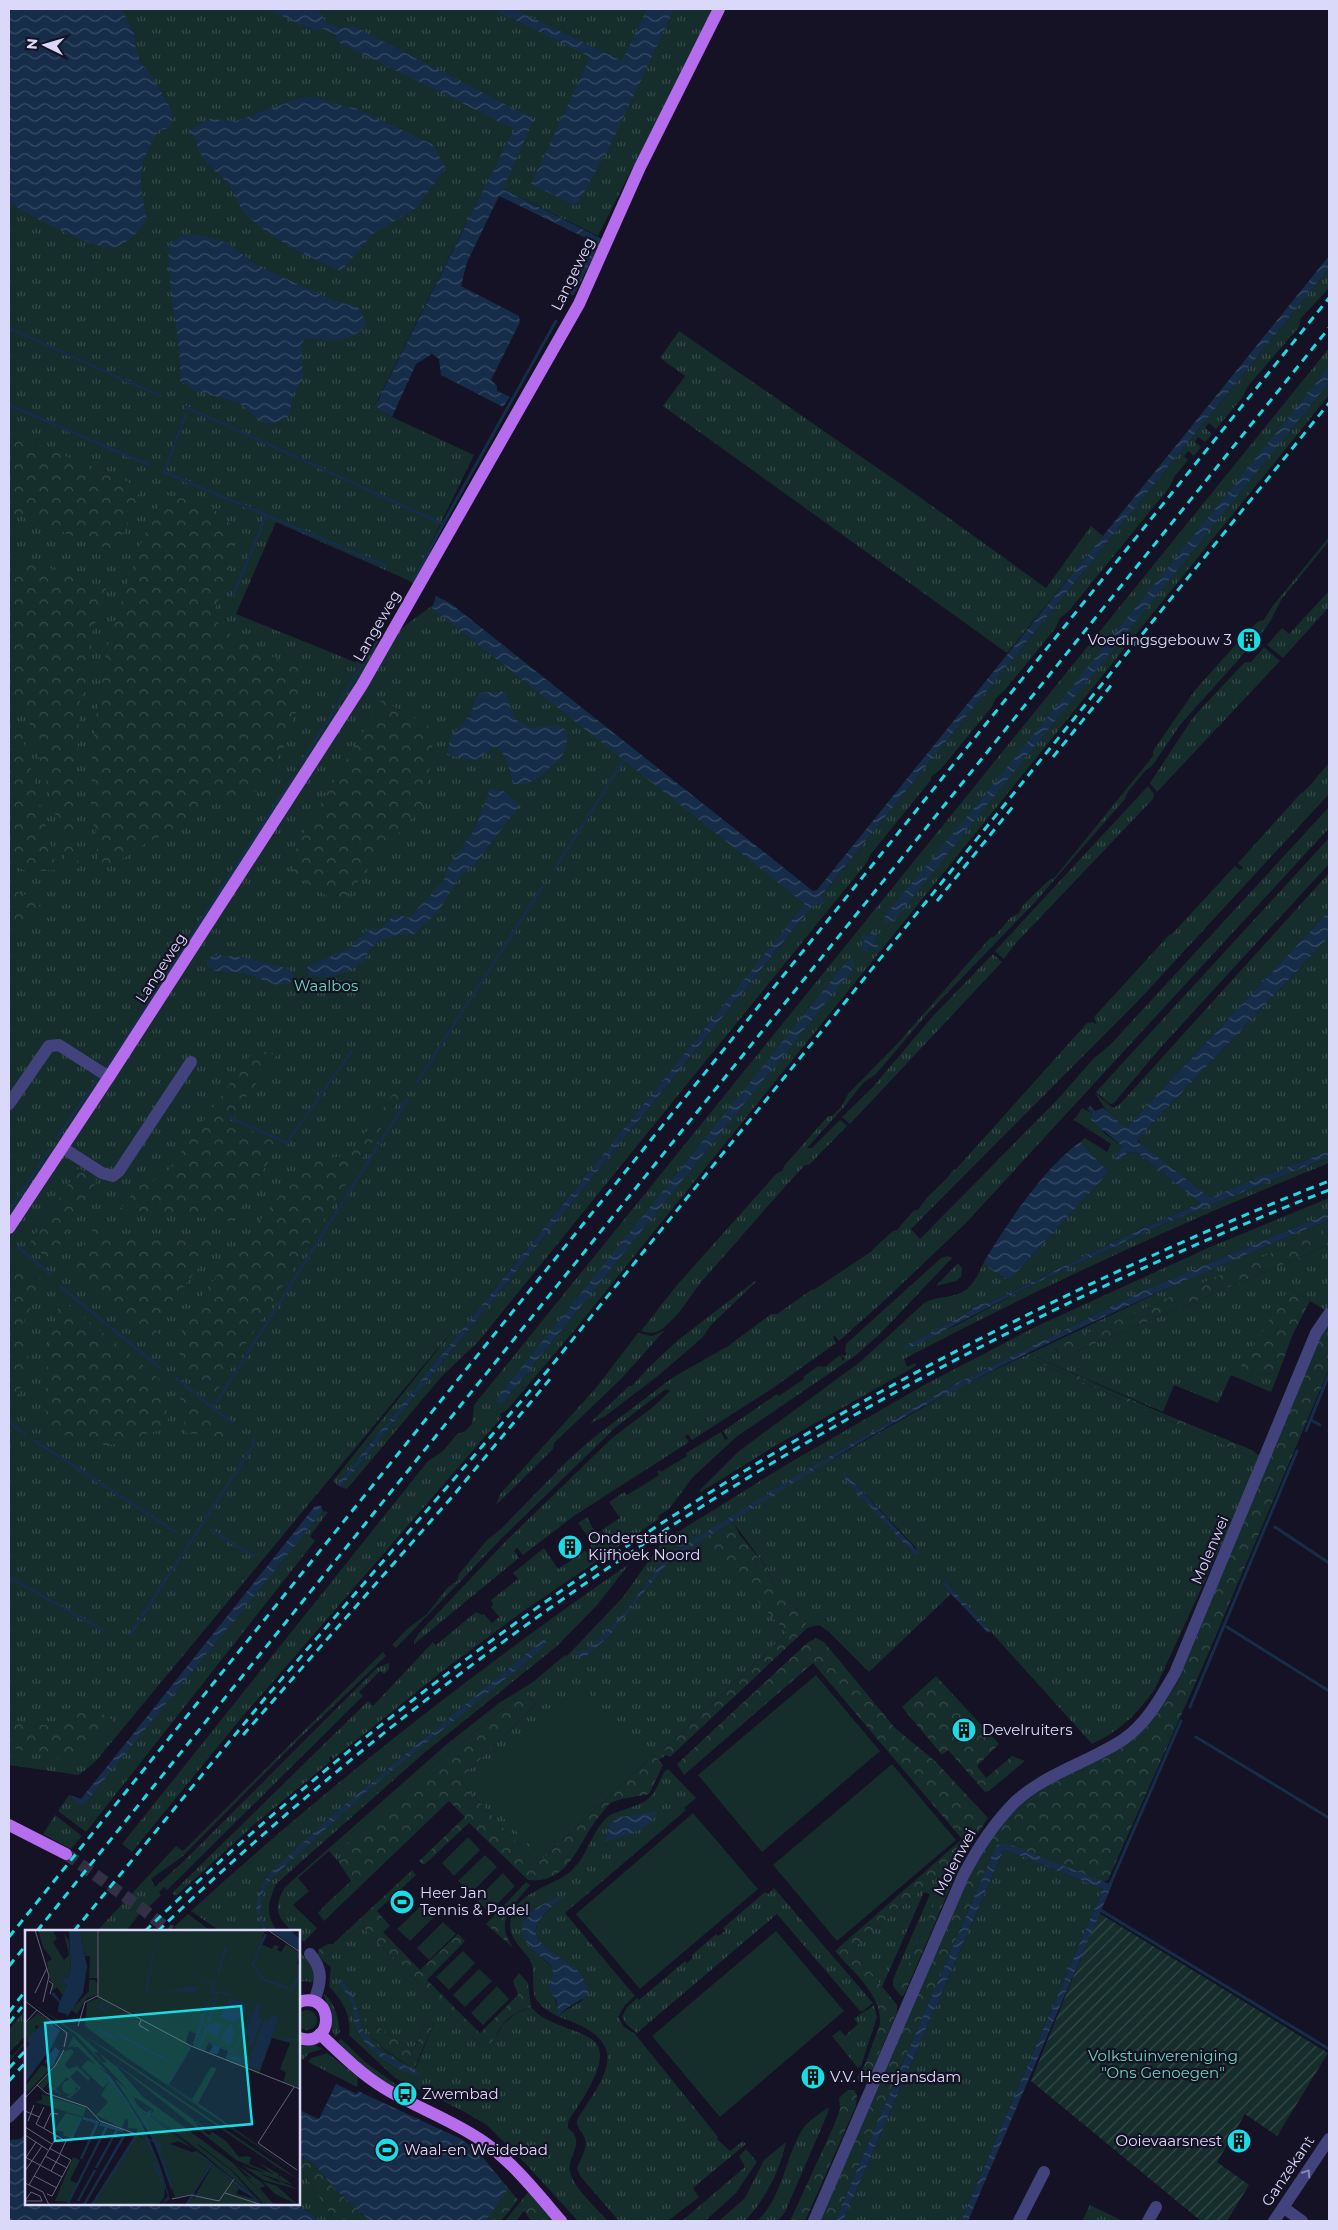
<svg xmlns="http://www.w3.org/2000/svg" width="1338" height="2230" viewBox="0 0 1338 2230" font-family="Montserrat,sans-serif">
  <defs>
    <pattern id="grass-tufts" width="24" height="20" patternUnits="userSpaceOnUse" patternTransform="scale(1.25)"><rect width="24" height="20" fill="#152d2b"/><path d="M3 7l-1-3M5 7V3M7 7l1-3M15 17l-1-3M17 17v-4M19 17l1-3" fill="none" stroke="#364b4b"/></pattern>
    <pattern id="forest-crowns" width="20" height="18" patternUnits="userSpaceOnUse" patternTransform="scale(1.25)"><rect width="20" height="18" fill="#152d2b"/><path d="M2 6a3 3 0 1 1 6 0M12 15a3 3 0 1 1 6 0" fill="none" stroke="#364b4b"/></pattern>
    <pattern id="garden-furrows" width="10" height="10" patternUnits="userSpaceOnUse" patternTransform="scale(1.25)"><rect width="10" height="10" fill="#152d2b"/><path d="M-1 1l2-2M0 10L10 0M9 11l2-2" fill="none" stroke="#364b4b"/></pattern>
    <pattern id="water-waves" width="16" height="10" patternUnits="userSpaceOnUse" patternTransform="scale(1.25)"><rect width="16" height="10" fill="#162d49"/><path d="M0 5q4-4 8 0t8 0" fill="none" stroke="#374b64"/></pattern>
  </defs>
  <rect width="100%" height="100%" fill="#141224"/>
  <g fill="url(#grass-tufts)" fill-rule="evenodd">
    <polygon points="9,9 713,9 598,236 503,189 466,224 375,405 392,417 474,455 412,582 276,522 236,614 355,662 433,605 811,901 707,1026 337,1485 333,1481 458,1324 95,1762 79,1775 9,1765"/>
    <polygon points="1329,268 1329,288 1301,318 1299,327 1248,386 1242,398 1216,429 1209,423 1205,428 1212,434 1205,442 1198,437 1195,442 1201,447 1194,456 1188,451 1184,456 1188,460 1174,477 1169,488 1068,612 1060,618 1055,629 1004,691 996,698 991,708 941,769 931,777 931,780 870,855 868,861 478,1342 442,1376 347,1489 341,1487 814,904 821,905 824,902 822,895"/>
    <polygon points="679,331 921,498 1046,588 1091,526 1103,536 1007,653 663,406 685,376 660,358"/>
    <polygon points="1329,348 1329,395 573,1332 507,1410 500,1414 501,1418 238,1722 132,1852 122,1844 428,1461 443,1451 457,1434 465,1431 472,1424 474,1405"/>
    <polygon points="1329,537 1329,541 1281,600 1271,620 1260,636 1251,628 1259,621 1264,620 1271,608"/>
    <polygon points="1329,591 1329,607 1283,658 1267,645 1282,628 1289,634"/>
    <path d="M1238,642L1247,650L1180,725L1152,766L1145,771L1127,793L1125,799L1035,902L929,1012L876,1074L864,1082L844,1107L807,1148H812L840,1120L847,1126L809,1165H805C772,1200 741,1238 709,1273C692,1291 682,1314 662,1329C655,1334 649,1333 641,1331L677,1285L776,1174L783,1170L784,1166L828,1116H832L841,1107L848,1094L897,1044L990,938L995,936L1010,918L1019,913L1023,905L1049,880L1055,877L1153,756V751L1195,690Z"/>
    <polygon points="1264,647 1280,661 1157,792 1150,783 1194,716 1245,662 1251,662"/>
    <path d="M1329,763V794L1139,1000L911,1229L920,1239L1058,1099L1093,1059L1110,1045L1329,807V828L966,1223L886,1299L839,1341L834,1335L833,1337L836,1343L773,1388L692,1440L688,1434L685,1436L689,1442L574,1516L523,1555L517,1548L514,1551L519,1558L414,1644V1641L419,1633L506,1541L612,1438L653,1407L670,1391L666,1389L663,1391L616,1427L501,1539L396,1648L392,1645L407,1629L427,1614L448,1587L457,1581L459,1574L487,1540L502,1528L568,1460L593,1438L672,1378L728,1346L771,1314H777L811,1290L815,1289L872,1251L873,1249L893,1231L897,1230L914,1210H918C925,1198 935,1190 945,1180C950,1176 950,1171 956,1169L1087,1023L1093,1022L1097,1025L1094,1017L1169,935L1172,934L1235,866L1240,870L1243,868L1238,863L1301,793C1307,791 1323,769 1329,763Z"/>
    <polygon points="1148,786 1154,794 1153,799 1014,945 1004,959 995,951"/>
    <polygon points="1329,838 1329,864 1162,1046 1114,1103 1110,1104 1096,1092"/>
    <polygon points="1329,873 1329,911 1126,1128 1108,1113 1095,1093 1113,1108 1120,1104"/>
    <polygon points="1329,937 1329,1151 1213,1197 1208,1196 1141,1145 1138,1139"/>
    <polygon points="993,954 1002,962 850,1124 842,1117 871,1089 933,1016"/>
    <path d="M1082,1108L1093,1114L1104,1133L1123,1147L1120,1162L1128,1152L1138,1153L1200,1203L1115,1241L989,1303L979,1304L960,1317L906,1345L955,1326L1034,1284L1159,1226L1329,1157V1163C1184,1221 1042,1286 904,1359L907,1367L915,1363L916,1366L775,1446L701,1492L699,1491L739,1451L860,1362L924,1303C935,1297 944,1298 955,1295C972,1291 978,1274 985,1260C990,1270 996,1273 1005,1279L1012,1277L1109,1172L1080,1142L1085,1138L1107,1152L1111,1144L1074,1120Z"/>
    <path d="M1329,1198V1213L1140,1292L955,1384L828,1457L831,1460L957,1388L1024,1356L1260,1461L1155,1689C1136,1715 1121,1730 1092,1744L944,1580L942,1584L951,1594L869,1672L829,1632L819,1625L807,1628L803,1632L806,1624L805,1617L781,1594L772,1582L767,1568L732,1521L705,1552L710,1548L787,1633L665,1748L666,1755L659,1760L654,1755L537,1864L459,1780L536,1704L525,1691L444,1757L350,1841L338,1861L329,1851L298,1878L309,1891L293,1905L317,1928L304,1942L299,1937V1931H292C276,1916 273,1908 285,1887L447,1744L499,1703L533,1682L565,1655L567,1656L623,1597L662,1542L784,1466L924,1385L1035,1327L1210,1247ZM843,1474L849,1477L917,1549L912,1552L842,1475Z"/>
    <polygon points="1329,1220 1329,1228 1055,1348 1061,1358 1329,1245 1329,1307 1326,1311 1289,1288 1254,1376 1279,1372 1271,1392 1231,1375 1218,1403 1174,1385 1163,1412 1029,1354 1191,1277"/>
    <polygon points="948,1256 952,1258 880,1334 855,1356 736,1437 693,1477 669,1509 658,1516 659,1519 522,1612 445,1669 333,1759 331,1756 329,1758 331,1761 257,1822 176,1896 172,1893 368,1701 373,1706 433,1642 436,1645 476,1612 482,1615 484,1614 492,1623 499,1617 491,1607 493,1605 491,1600 518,1579 513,1573 544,1548 558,1569 585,1551 587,1552 590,1551 589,1548 593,1543 578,1523 587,1517 596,1534 600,1531 604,1537 606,1535 602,1530 620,1518 609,1502 624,1492 627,1495 659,1475 657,1471 660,1470 661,1472 687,1456 686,1453 721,1432 725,1440 728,1439 723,1431 777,1394 779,1396 804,1379 803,1377 818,1366 825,1367 840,1355 843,1361 845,1359 841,1354 844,1356 847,1354 845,1351 846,1344 941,1258"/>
    <polygon points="958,1263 962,1268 961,1277 956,1281 936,1286"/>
    <polygon points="755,1281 756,1282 711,1325 703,1337 659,1375 604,1417 589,1424 629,1386 632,1386 648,1368 678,1340"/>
    <polygon points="664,1331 621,1379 554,1443 553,1449 496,1505 500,1494 595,1389 638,1333 652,1336"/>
    <polygon points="323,1511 328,1512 310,1536 315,1541 86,1832 58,1811 69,1795 78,1805"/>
    <path d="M629,1564L598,1604L557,1646L423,1754L276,1884C268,1904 265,1912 277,1931H220L191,1911C329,1785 475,1670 629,1564Z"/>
    <polygon points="383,1652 386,1656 299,1739 183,1856 151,1879 155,1887 184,1861 377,1668 389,1663 389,1669 384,1674 380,1671 359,1692 363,1696 167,1890 164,1887 159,1892 161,1895 149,1907 146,1906 126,1931 97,1931 176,1846 183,1851"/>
    <path d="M668,1769L696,1798L684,1808L686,1810L565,1913L635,1996L625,2005L618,2017L624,2027L635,2034L718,2137L717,2139L730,2151L743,2141L746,2144L693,2188L699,2197L668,2221H619L580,2176L577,2168C580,2160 588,2148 585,2139C583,2131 576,2129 577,2120C600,2082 633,2048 575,2023C563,2018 548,2014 539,2003C528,1991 537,1973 530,1960C523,1949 509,1938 510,1924C511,1893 552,1887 570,1872C588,1857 591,1830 609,1816C613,1813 621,1811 626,1809C653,1800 652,1797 664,1772ZM651,1813L606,1840L610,1823L620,1817ZM563,1896C555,1905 538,1917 536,1929C534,1940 544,1945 550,1951C562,1963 573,1986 583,2000L558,2015C559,2003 551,1996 550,1984C550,1979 553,1974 553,1968L541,1957L525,1918Z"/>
    <polygon points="55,1815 82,1836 71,1849 43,1834"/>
    <polygon points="1006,1850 1103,1889 961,2221 843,2221 1003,1851"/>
    <polygon points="953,1862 897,1991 893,1986 893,1979 930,1894 924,1892 882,1987 852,1949"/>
    <polygon points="774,1888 873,2003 863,2011 860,2011 777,1914 637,2033 627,2025 622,2017 627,2007 637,1998 639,2000 685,1961 687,1963 693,1957 692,1955 716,1934 718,1936 725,1931 723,1928 765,1892 768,1894"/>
    <polygon points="188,1914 211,1931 179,1931 174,1927"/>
    <path d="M362,1926L482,2046L497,2035L503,2024L515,2014L531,2007C539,2017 552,2022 564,2027C574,2031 587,2034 595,2042C613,2060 578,2105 568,2122V2128C587,2143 567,2154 570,2171C572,2187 598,2209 608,2221H578L524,2162L488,2126L465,2112L395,2078L349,2035C352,2015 342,2001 329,1986L331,1967L323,1961L359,1927ZM365,2018L410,2049L414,2048L427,2019L434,2023L415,2069C394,2058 368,2043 365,2018Z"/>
    <polygon points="299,1952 313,1965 317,1982 299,1981"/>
    <path d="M324,1994C337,2005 337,2017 340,2032L335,2037L331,2027Z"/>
    <path d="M874,2005L877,2017L875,2023L861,2066L858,2068L832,2036L840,2030L845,2036L858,2024L854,2019C860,2013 867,2011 874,2005Z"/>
    <polygon points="26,2009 26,2035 9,2053 12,2056 26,2041 26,2042 9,2062 9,2029"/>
    <circle cx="307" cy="2020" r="10"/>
    <path d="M341,2039L365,2062L398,2086L396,2090C376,2077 351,2061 338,2041Z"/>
    <polygon points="299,2043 315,2045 323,2049 309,2053 303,2060 299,2058"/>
    <polygon points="327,2053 358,2077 357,2087 308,2062 311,2058"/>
    <path d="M829,2107L827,2115L785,2212L778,2221H757C782,2199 785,2158 802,2130C807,2121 821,2113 829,2107Z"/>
    <path d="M786,2142C780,2171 765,2200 745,2221H719L745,2198L764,2160Z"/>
    <polygon points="746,2149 757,2162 736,2193 705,2221 684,2221 683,2220 745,2167 739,2156"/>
    <polygon points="299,2166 331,2215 337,2221 321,2221 296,2204 299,2204"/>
    <polygon points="1090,2205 1123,2221 1082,2221"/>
  </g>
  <g fill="url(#forest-crowns)">
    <path d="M9,428L33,443L123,479L140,490C132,512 127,533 111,550L9,512Z"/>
    <path d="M167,495L198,502L224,515L236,535L230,569L213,615C230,645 269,654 300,668L304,676L300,699L286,744L258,790L232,799L211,801L197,808L180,828L147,842L126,857L98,868L96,830L92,822L91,806L92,755L101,674L108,645L139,548L155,511Z"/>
    <polygon points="27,559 91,584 107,585 92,633 90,667 80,701 75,800 78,869 66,862 54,808 28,719 9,688 9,560"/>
    <polygon points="382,700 434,729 426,801 339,904 291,873 298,842"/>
    <polygon points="9,713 22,735 57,870 28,872 9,864"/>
    <polygon points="9,889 35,898 42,911 26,926 9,929"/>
    <polygon points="254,1050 278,1054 229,1120 279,1144 233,1221 120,1209 139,1186 164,1176"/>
    <polygon points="395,1091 402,1095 213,1397 178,1369 182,1333 205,1291 267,1211 311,1159 349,1156"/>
    <polygon points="79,1168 97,1181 51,1260 29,1244"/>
    <polygon points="95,1226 121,1237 222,1238 161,1315 157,1329 158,1349 67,1271"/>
    <polygon points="1329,1228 1329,1245 1061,1358 1055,1347"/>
    <polygon points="20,1264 44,1281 21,1327 29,1337 23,1350 31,1361 13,1407 9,1405 9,1280"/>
    <polygon points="1289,1288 1310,1301 1292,1336 1279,1372 1254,1376 1241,1366"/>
    <path d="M61,1299L161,1380L170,1430C152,1429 138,1439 121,1443C91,1450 73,1438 47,1427C44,1383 47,1341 61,1299Z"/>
    <path d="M1329,1319V1369L1202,1668L1108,1880L1103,1882L996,1846L835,2221H817L972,1870C992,1838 1006,1814 1038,1792C1064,1773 1096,1763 1122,1745C1147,1728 1164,1705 1179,1679L1325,1324Z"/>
    <polygon points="1029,1354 1162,1413 1252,1450 1261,1457 1260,1461 1024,1356"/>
    <polygon points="178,1385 233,1438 186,1433"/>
    <polygon points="9,1437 21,1444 9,1469"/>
    <polygon points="732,1520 740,1535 767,1568 772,1582 781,1594 805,1617 806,1624 803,1632 670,1757 666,1755 665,1748 787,1633 710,1549 705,1553 700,1541"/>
    <path d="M816,1638L824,1642L895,1728L936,1762L988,1818L965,1853L904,1995L901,1996L897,1991L952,1863L852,1949L897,2005V2012L868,2080L858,2081L857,2077C865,2067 868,2056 873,2043C875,2036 880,2028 880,2021C881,1994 851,1970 835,1951L962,1839L813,1663L684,1775L677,1764L807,1643Z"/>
    <polygon points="936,1676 999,1744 977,1766 986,1778 1012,1756 1025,1761 989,1791 985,1792 948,1750 942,1755 902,1707"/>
    <path d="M525,1691L536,1704L459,1780L537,1864L654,1755L663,1765L649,1794C638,1797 622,1797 611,1803C607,1805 604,1811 601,1814C578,1840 571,1885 528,1880L469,1823L424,1865L419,1861L465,1817L449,1801L324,1921L318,1913L324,1906L351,1881L338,1861L349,1841L444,1757Z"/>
    <path d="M88,1705L113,1720L85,1755L63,1760L9,1747V1718C21,1725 52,1728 65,1721C73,1717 79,1709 88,1705Z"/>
    <path d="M412,1870L416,1875L377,1911L390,1926L383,1932L420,1970L458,1934L465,1941L427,1980L480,2033L518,1995L513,1981L519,1973L528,1983L531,2007C521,2010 509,2016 503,2024C496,2033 495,2042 485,2047L482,2046L362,1926L359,1927L323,1961L318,1954L319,1949L328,1944H333Z"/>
    <path d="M526,1882L530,1885C512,1907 494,1920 513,1948L486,1924Z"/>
    <path d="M364,2017L410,2049L415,2047L427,2019L434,2023L414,2069C393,2055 369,2044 364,2017Z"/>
    <polygon points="848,2090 854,2090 857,2095 856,2106 805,2221 790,2221 835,2123 840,2109 839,2098"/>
    <polygon points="461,2139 480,2154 518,2200 501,2221 463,2221"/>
    <polygon points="299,2155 314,2164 333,2187 370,2221 337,2221 331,2215 299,2166"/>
    <polygon points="528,2192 553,2221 531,2221 524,2211 516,2221 505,2221"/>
  </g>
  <polygon fill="url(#garden-furrows)" points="1099,1913 1328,2053 1277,2136 1245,2114 1217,2162 1249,2185 1227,2221 1201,2221 1031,2081"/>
  <g fill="#152d2b">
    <polygon points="816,1675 880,1751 762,1852 698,1775"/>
    <polygon points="581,1685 649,1758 542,1858 473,1786"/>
    <polygon points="892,1764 956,1840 837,1941 773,1865"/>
    <polygon points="693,1813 758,1889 640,1989 576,1914"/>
    <polygon points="468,1837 480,1850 454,1876 442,1863"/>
    <polygon points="485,1855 497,1867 470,1894 458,1881"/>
    <polygon points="503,1873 515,1886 489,1912 476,1900"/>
    <polygon points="424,1903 436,1915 410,1941 397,1929"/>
    <polygon points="443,1922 456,1934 429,1960 417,1948"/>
    <polygon points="776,1931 844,2011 720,2117 652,2036"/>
    <polygon points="463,1951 475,1963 449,1990 436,1977"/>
    <polygon points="479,1969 492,1981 465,2007 453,1995"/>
    <polygon points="497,1986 509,1999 483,2025 471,2013"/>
  </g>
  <g fill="url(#water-waves)">
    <path d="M9,9H122L134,33L136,50L142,65L152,76L173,113L172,124L166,129L159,130C137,164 138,181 147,219C140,230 129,243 116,247C97,252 26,214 9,202Z"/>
    <polygon points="266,9 312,9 320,12 326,22 340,28 353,26 534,119 503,189 602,239 574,295 569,294 592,241 499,196 467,262 461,286 519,316 520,322 491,380 497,386 497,391 510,397 503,407 441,375 439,359 432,354 416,364 392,417 375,406 514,129 346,46 338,42 335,34 323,29 316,31"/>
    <polygon points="493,9 514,9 622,61 647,9 674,9 609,148 576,206 531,184 590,57"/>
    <path d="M303,97H316L333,104L355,108L432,144L446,168L416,208L373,234L341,271C307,256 271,240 245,213C238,206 236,194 230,186C214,167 200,164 195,137L188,132L209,119L236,121Z"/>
    <path d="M184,234L204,236L228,243L258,266L333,300L359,308L367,324C350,344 330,342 306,338L301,344L303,378L294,393L288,417L274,423H266L255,417L238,402L195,391L180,381C182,334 166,292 169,244Z"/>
    <polygon points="1329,256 1329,268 822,895 825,902 821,905 814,904 341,1487 337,1485 805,904 432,608 436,596 450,603 813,891 817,890"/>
    <polygon points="1329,367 1329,382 894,920 885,923 884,919 886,914 979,802"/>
    <path d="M483,692H505L515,719L531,728L559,725L568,732L566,747L561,758L538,778L526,784H514C508,770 509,755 495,747L475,760L447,755L451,735L470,717L475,699Z"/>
    <path d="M490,789L503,791L520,805L475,864L460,876L438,912L414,934C400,934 382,937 371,948C368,952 367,958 363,961C349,974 326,979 309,977L307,967L350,948L365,931L380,929L395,914L409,918L444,880L449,865L475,829Z"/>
    <polygon points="1329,911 1329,937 1138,1139 1138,1142 1208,1196 1213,1197 1266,1174 1268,1175 1329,1151 1329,1157 1159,1226 1034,1284 906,1350 904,1347 906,1345 960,1317 979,1304 989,1303 1115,1241 1200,1203 1138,1153 1128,1152 1120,1162 1114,1157 1123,1147 1091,1120 1093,1114 1087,1109 1090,1106 1095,1111 1103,1108 1126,1128"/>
    <polygon points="872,931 878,935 873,942 881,948 878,952 871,946 866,952 860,947 865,941 861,938 864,934 868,937"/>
    <polygon points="212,955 242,957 290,969 294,977 289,984 277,985 244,973 215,971 206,964"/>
    <polygon points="851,959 855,963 852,970 503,1402 499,1404 496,1401 502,1392 844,965"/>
    <path d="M1080,1142L1109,1172L1012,1277L1005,1279L989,1268L985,1260C1009,1221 1044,1168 1080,1142Z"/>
    <path d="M1329,1213V1220C1203,1271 1078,1326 958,1388C858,1440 764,1501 669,1561L608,1637L585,1657L573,1654L575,1651H586L623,1615L667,1556L828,1457L955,1384L1140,1292Z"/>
    <polygon points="843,1473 849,1477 918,1552 915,1555 912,1552 846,1480 842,1475"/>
    <polygon points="315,1506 321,1506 323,1511 86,1802 78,1805 69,1795 81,1799"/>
    <polygon points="944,1580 987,1627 990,1631 988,1633 942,1584"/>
    <path d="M544,1639L547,1643L531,1658L367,1791L271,1879C257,1895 259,1912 266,1931H263L256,1907L260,1889L269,1874L335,1813Z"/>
    <path d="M657,1811C647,1832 626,1835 605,1841L610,1823L620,1817Z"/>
    <polygon points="1001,1844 1011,1845 1112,1885 968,2221 961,2221 1103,1889 1006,1850 1003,1851 843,2221 835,2221 996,1846"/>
    <path d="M565,1895C556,1904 539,1915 536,1928C531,1944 568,1961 578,1971C583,1977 586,1984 589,1992C581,2003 567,2005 558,2016L557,2002L549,1989L553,1968C547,1960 537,1955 530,1947C506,1918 541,1904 565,1895Z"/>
    <path d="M342,1980L354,1997L361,2027L373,2044L380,2051L420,2074L421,2077C395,2071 365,2051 356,2026C353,2020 355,2013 353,2007C351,1998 344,1991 339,1983Z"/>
    <polygon points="336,2084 357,2094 358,2091 461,2139 480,2154 508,2189 485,2221 370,2221 333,2187 314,2164 299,2155 299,2110 319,2119"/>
    <polygon points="26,2134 26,2204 296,2204 321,2221 9,2221 9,2140 20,2139"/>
  </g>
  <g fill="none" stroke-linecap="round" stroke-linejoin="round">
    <g stroke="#162d49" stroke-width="3">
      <polyline points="9,328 160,396"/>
      <polyline points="9,405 149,465"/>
      <polyline points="186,407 443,524"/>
      <polyline points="186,414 164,472 386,566"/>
      <polyline points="413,582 443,524 556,321"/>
      <polyline points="234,594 266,516"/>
      <polyline points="300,765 377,641"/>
      <polyline points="554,870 624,760"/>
      <polyline points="106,1069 293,777"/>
      <polyline points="417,1082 543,886"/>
      <polyline points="231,1118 287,1143 351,1052"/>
      <polyline points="57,1138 98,1078"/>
      <polyline points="9,1211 50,1149"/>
      <polyline points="18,1247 50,1274"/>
      <polyline points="61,1287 159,1367"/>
      <polyline points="176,1378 232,1423"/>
      <polyline points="215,1405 407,1100"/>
      <polyline points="1311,1420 1320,1425"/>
      <polyline points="9,1422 25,1434"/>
      <polyline points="1329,1430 1329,1431"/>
      <polyline points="1306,1431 1329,1374"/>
      <polyline points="35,1441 176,1532"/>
      <polyline points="1275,1527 1329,1563"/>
      <polyline points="211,1530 254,1556"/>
      <polyline points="9,1577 104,1631"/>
      <polyline points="1227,1627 1329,1691"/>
      <polyline points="130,1635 254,1444 253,1439"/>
      <polyline points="1190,1707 1297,1451"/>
      <polyline points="1196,1737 1329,1818"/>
      <polyline points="1109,1887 1181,1721"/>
      <polyline points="1102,1911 1329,2049"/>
    </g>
    <polyline stroke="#323044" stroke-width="12" stroke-dasharray="12 6" stroke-linecap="butt" points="66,1854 144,1910 170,1931"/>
    <g stroke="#42437d" stroke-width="12">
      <polyline points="9,1104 49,1046 59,1045 109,1077"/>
      <polyline points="63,1148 102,1173 113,1176 119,1171 191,1062"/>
      <path d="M310,1954C324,1970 321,1983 314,2001"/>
      <polyline points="9,2117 26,2099"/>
      <polyline points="1284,2208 1302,2221"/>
      <path d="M814,2221L963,1876C977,1849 993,1824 1015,1802C1046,1773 1090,1762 1124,1739C1147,1723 1161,1697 1175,1673L1316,1333L1329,1314"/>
      <polyline points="1019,2221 1044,2172"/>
      <polyline points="1148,2221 1156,2207"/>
      <polyline points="1274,2221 1329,2139"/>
    </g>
    <g stroke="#b66ded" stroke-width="12">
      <polyline points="9,1228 109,1077 362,685 579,304 640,167 719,9"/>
      <polyline points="9,1825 66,1854"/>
      <path d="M299,2002C335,1990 335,2049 299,2038"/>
      <path d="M320,2034C341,2054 360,2073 384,2088C415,2107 450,2119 481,2140C512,2161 537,2193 561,2221"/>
    </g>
    <g stroke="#1cdbe4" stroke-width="3" stroke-dasharray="8 6" stroke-linecap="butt">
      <polyline points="1053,757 1113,683"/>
      <polyline points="937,901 1015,804"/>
      <polyline points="243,1735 452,1497 550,1379"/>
      <polyline points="37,1931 1329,328"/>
      <polyline points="74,1931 266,1697 548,1370 1329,403"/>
      <path d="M145,1931C486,1605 891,1353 1329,1181"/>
      <path d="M158,1931C493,1610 897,1358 1329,1190"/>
      <polyline points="9,1937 1329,298"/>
      <polyline points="9,1966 26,1945"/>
      <polyline points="9,2012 26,1990"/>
      <polyline points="9,2023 22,2007"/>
      <polyline points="9,2068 26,2050"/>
      <polyline points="9,2081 26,2062"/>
    </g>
  </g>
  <defs><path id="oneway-chevron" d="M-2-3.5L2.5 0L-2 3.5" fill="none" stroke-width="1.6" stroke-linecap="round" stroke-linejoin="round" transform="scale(1.25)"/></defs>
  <use stroke="#8786b5" href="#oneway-chevron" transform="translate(1307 2173) rotate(-57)"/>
  <defs>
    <symbol id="building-disc" viewBox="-11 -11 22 22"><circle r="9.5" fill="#1cdbe4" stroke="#141224"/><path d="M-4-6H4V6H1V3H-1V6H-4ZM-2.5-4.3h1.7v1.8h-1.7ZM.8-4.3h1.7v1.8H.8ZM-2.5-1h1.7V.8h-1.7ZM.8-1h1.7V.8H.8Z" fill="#111"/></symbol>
    <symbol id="stadium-disc" viewBox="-11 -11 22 22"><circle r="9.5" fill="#1cdbe4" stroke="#141224"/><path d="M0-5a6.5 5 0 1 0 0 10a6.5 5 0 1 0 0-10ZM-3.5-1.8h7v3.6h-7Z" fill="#111"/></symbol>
    <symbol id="bus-disc" viewBox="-11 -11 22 22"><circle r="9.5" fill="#1cdbe4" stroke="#141224"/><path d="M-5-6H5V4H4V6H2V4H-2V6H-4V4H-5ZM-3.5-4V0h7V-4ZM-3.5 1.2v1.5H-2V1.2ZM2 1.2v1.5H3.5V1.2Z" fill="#111"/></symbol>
  </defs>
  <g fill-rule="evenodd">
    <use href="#building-disc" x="1235" y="626" width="28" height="28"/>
    <use href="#building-disc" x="556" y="1533" width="28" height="28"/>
    <use href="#building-disc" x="950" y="1716" width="28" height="28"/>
    <use href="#stadium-disc" x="388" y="1888" width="28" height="28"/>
    <use href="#building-disc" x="799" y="2063" width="28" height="28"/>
    <use href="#bus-disc" x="391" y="2080" width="28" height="28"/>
    <use href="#building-disc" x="1225" y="2127" width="28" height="28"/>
    <use href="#stadium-disc" x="373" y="2136" width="28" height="28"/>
  </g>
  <g text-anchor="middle" stroke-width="4.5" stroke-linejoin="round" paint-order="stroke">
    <g font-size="15" fill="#dbd9fa" stroke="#141224">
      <text transform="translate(573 274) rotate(-64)" y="5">Langeweg</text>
      <text transform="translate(377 626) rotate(-60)" y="5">Langeweg</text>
      <text transform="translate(161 968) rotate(-57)" y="5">Langeweg</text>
      <text transform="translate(1210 1550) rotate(-67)" y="5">Molenwei</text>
      <text transform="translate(955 1862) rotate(-62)" y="5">Molenwei</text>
      <text transform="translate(1288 2171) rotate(-56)" y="5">Ganzekant</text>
    </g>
    <g font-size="15" fill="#dbd9fa" stroke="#141224" text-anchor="start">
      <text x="1232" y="645" text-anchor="end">Voedingsgebouw 3</text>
      <text x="588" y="1543">Onderstation<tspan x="588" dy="17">Kijfhoek Noord</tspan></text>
      <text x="982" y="1735">Develruiters</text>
      <text x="420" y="1898">Heer Jan<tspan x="420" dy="17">Tennis &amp; Padel</tspan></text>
      <text x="830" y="2082">V.V. Heerjansdam</text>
      <text x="422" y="2099">Zwembad</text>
      <text x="1222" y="2146" text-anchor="end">Ooievaarsnest</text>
      <text x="404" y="2155">Waal-en Weidebad</text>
    </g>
    <g font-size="15" fill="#6dd2b3" stroke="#141224">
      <text x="326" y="991">Waalbos</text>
      <text x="1163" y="2061">Volkstuinvereniging<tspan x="1163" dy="17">"Ons Genoegen"</tspan></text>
    </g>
  </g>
  <g transform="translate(25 1930)">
    <rect width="275" height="275" fill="#141224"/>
    <path d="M13,0H28L32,9L28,12L39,30L44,25L39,4L44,11L46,40L43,48L37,47L42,55L38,66L32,57L27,61L28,52L25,51L22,32L27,29L18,17ZM55,0H73V48H64L65,26H60ZM74,0H240L236,14L247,19L249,15L254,16L252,20L256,22L261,14L275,23L272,34L275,36V158L258,152L261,143L255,139L265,113L247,108L234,144L200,130L204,120L184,112L180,121L168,116L172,104L164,101L161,112L166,118L143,155L176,176L167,169L186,137L192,138L173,173L275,245L102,128L60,96L62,72L73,68ZM64,50H70L73,55L72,65L62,68L52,84L46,80L64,61ZM9,74L55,105L74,122H69L77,132L82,133L74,123L92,137L117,166L208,233L246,274L220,245L227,249L211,235L235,251L240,256L235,258L237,261L249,275H243L239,272L240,275L208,241L173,214L172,219L126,184L129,180L108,166L112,175L121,182L127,179L124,185L167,218L153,211L145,214L167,222L172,221L186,232L167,264L147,268L150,266L127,208L90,149L103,160L51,105ZM13,83L26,91L15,97L10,95L11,99L14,96L4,109L2,108L5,113L3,115L0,100L7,104L0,100L1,95L4,98L0,94ZM54,102L91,125L275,250L255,239ZM48,106L83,143L71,135L85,146L116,192L134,233L145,269L138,275L144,268L140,257L139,268L133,275H68L111,205L122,209L111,203L113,199L103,198V190L100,189L97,198L71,185L83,172L76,165L85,150L78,158L56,137L63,130L71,135L53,117H47L51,114L43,118ZM46,119L49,122L40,134L43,139L52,136L65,148L63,151L52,140L45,147L56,158L45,168L41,167L53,159L42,147L31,159L37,165L22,157L24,154L30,159L25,151L18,159L13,156L40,121ZM87,131L168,189L171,194L184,205L187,203L170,192L171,191L201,211L214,227L223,226L230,230L226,228L224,234L248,244L233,232L254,244L253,249L255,245L268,255L231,242L223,238L241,243L211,230ZM17,135L25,139L4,161H0V156ZM17,164L61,178L58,187L10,172L17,170ZM48,227L55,230L45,250L53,254L44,272L30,271ZM188,234L214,258L211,264L230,269L238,275H203L169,269ZM215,234L255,253L253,250L275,260L238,250ZM237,251L252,256L273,275L250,264Z" fill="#152d2b"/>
    <path d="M100,21L106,26L121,28L119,43L93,33L96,23ZM146,21L152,27L151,42L142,41L139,26ZM94,37L108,47L121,51L118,56L104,51L92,52ZM163,42L166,55L159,51L145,56L134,52L140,45H161ZM73,69L75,71L72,79L79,81L66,88V99L62,95L64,72ZM143,74L150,77L160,76L140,87ZM162,76L167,81L166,90L140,89ZM160,90L174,94L171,101L164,99L159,108L149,104L141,91ZM173,215L207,241L230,267L171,218ZM141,216L151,220L141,240L135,225ZM153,221L159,222L144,246L142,239ZM161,222L165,225L146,258V248ZM167,225L173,227L149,266L148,258ZM174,228L184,233L167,262L154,263ZM188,236L206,252L195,268L172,262Z" fill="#152d2b"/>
    <path d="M168,265L169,269H180L203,275H190L189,272L187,275H164Z" fill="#152d2b"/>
    <path d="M41,183L56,187L46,208L38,205L39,202L29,200Z" fill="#152d2b"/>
    <path d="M37 157a7 7 0 1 1 14 0a7 7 0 1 1-14 0Z" fill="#152d2b"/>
    <path d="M44,0H55L62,37L58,63L42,87L49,92L42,87V84L33,82L34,72L26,64L29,62L35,71L42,55L35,47L43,48L46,40ZM133,0L123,60L143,61L167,56L182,2L170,48L189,54L193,43L191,54L189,56L169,49L167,56L173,58L172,62L120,61ZM245,0H265L275,9V21ZM205,68L222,74L219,85L208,92L195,88ZM229,71L275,83L230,72L210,124L204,122L200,131L203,121L195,118L193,124L184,123L188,116L183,112L209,122ZM231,75L237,76L233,87L237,89L227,116L222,114L224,107L220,105ZM247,85L254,88L234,140L203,128L204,124L216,128L221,116L216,131L223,133L239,90L244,91ZM22,89L29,90L28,94L35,100L26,118L0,153V120L5,113L2,109ZM194,92L197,95L191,110L189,105L181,102L184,94ZM206,93L210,104L205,116L195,108ZM30,117L35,121L27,137L19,132ZM88,117L143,153L167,119L144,154L275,243ZM75,139L84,146L102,170L111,186L123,209L128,210L105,166L119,190L127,180L126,184L240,275L214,259L209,265L214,258L188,234L169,263L177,265L190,269L169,264L164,275H182H160L186,232L174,226L152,264L174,226L160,221L145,247L160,221L153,219L142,238L153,219L135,213L137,219L140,215L135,223L145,248L147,262L130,214L124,209L137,243L144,268L143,269L136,275L143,266L133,235L121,208L133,238L138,254L139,259L129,275L138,258L128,234L104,275L130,231L120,208L115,207L122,208L101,171ZM125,185L171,220L178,226L130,211L120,191Z" fill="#162d49" fill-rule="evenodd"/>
    <path fill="none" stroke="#162d49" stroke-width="2.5" d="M231,25L241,4M231,27L228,35L238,49L264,59M193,43L201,18M189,56L186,62L205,64M266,61L274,46M78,72L75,78L81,81L84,75M176,92L183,73M183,93L192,65M73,100L91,109M94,105L123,120M258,110L275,109M169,114L176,94L181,95M174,118L182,96M124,121L142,130M58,188L74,193M75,194L98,201M46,209L56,188M56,229L72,194M71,238L92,200M53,271L70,240M43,273L82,196M59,275L100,204M67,275L111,206"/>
    <path fill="none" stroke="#64627a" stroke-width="1" d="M10,0L24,46L18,72M243,0L275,22M24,51L28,54L25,64M10,63L22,38M73,66V0M0,71L42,103L39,117M116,90L114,95L124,101M0,93L12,80M53,96L60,72L72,66L166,116L275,159M12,155L21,163L62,177L75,191L114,205M269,157L233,213L272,240M0,168L30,136L39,120M19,177L11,194L41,211L35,224M0,181L14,187M3,191L9,175M0,197L27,214M19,198L26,183L33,184M0,205L23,220M20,226L42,238M0,227L37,247M0,229L11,212M0,241L17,216M26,241L35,225M9,246L32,258M0,253L18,262L24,275M4,255L32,206M6,262L15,266L17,271H0ZM200,263L237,275M22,264L27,266L46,230L24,218M147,269L166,265L194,271L209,249"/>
    <path fill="#1cdbe4" fill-opacity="0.15" stroke="#1cdbe4" stroke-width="2.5" d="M216,76L227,194L30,211L20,93Z"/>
    <rect width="275" height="275" fill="none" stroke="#dbd9fa" stroke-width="2.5"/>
  </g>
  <rect width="1338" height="2230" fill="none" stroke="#dbd9fa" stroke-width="20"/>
  <g transform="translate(45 45) rotate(275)" stroke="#141224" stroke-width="4" paint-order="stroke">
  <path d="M0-4L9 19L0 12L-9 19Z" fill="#dbd9fa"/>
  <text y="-8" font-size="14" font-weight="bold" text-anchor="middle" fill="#dbd9fa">N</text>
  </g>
</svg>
